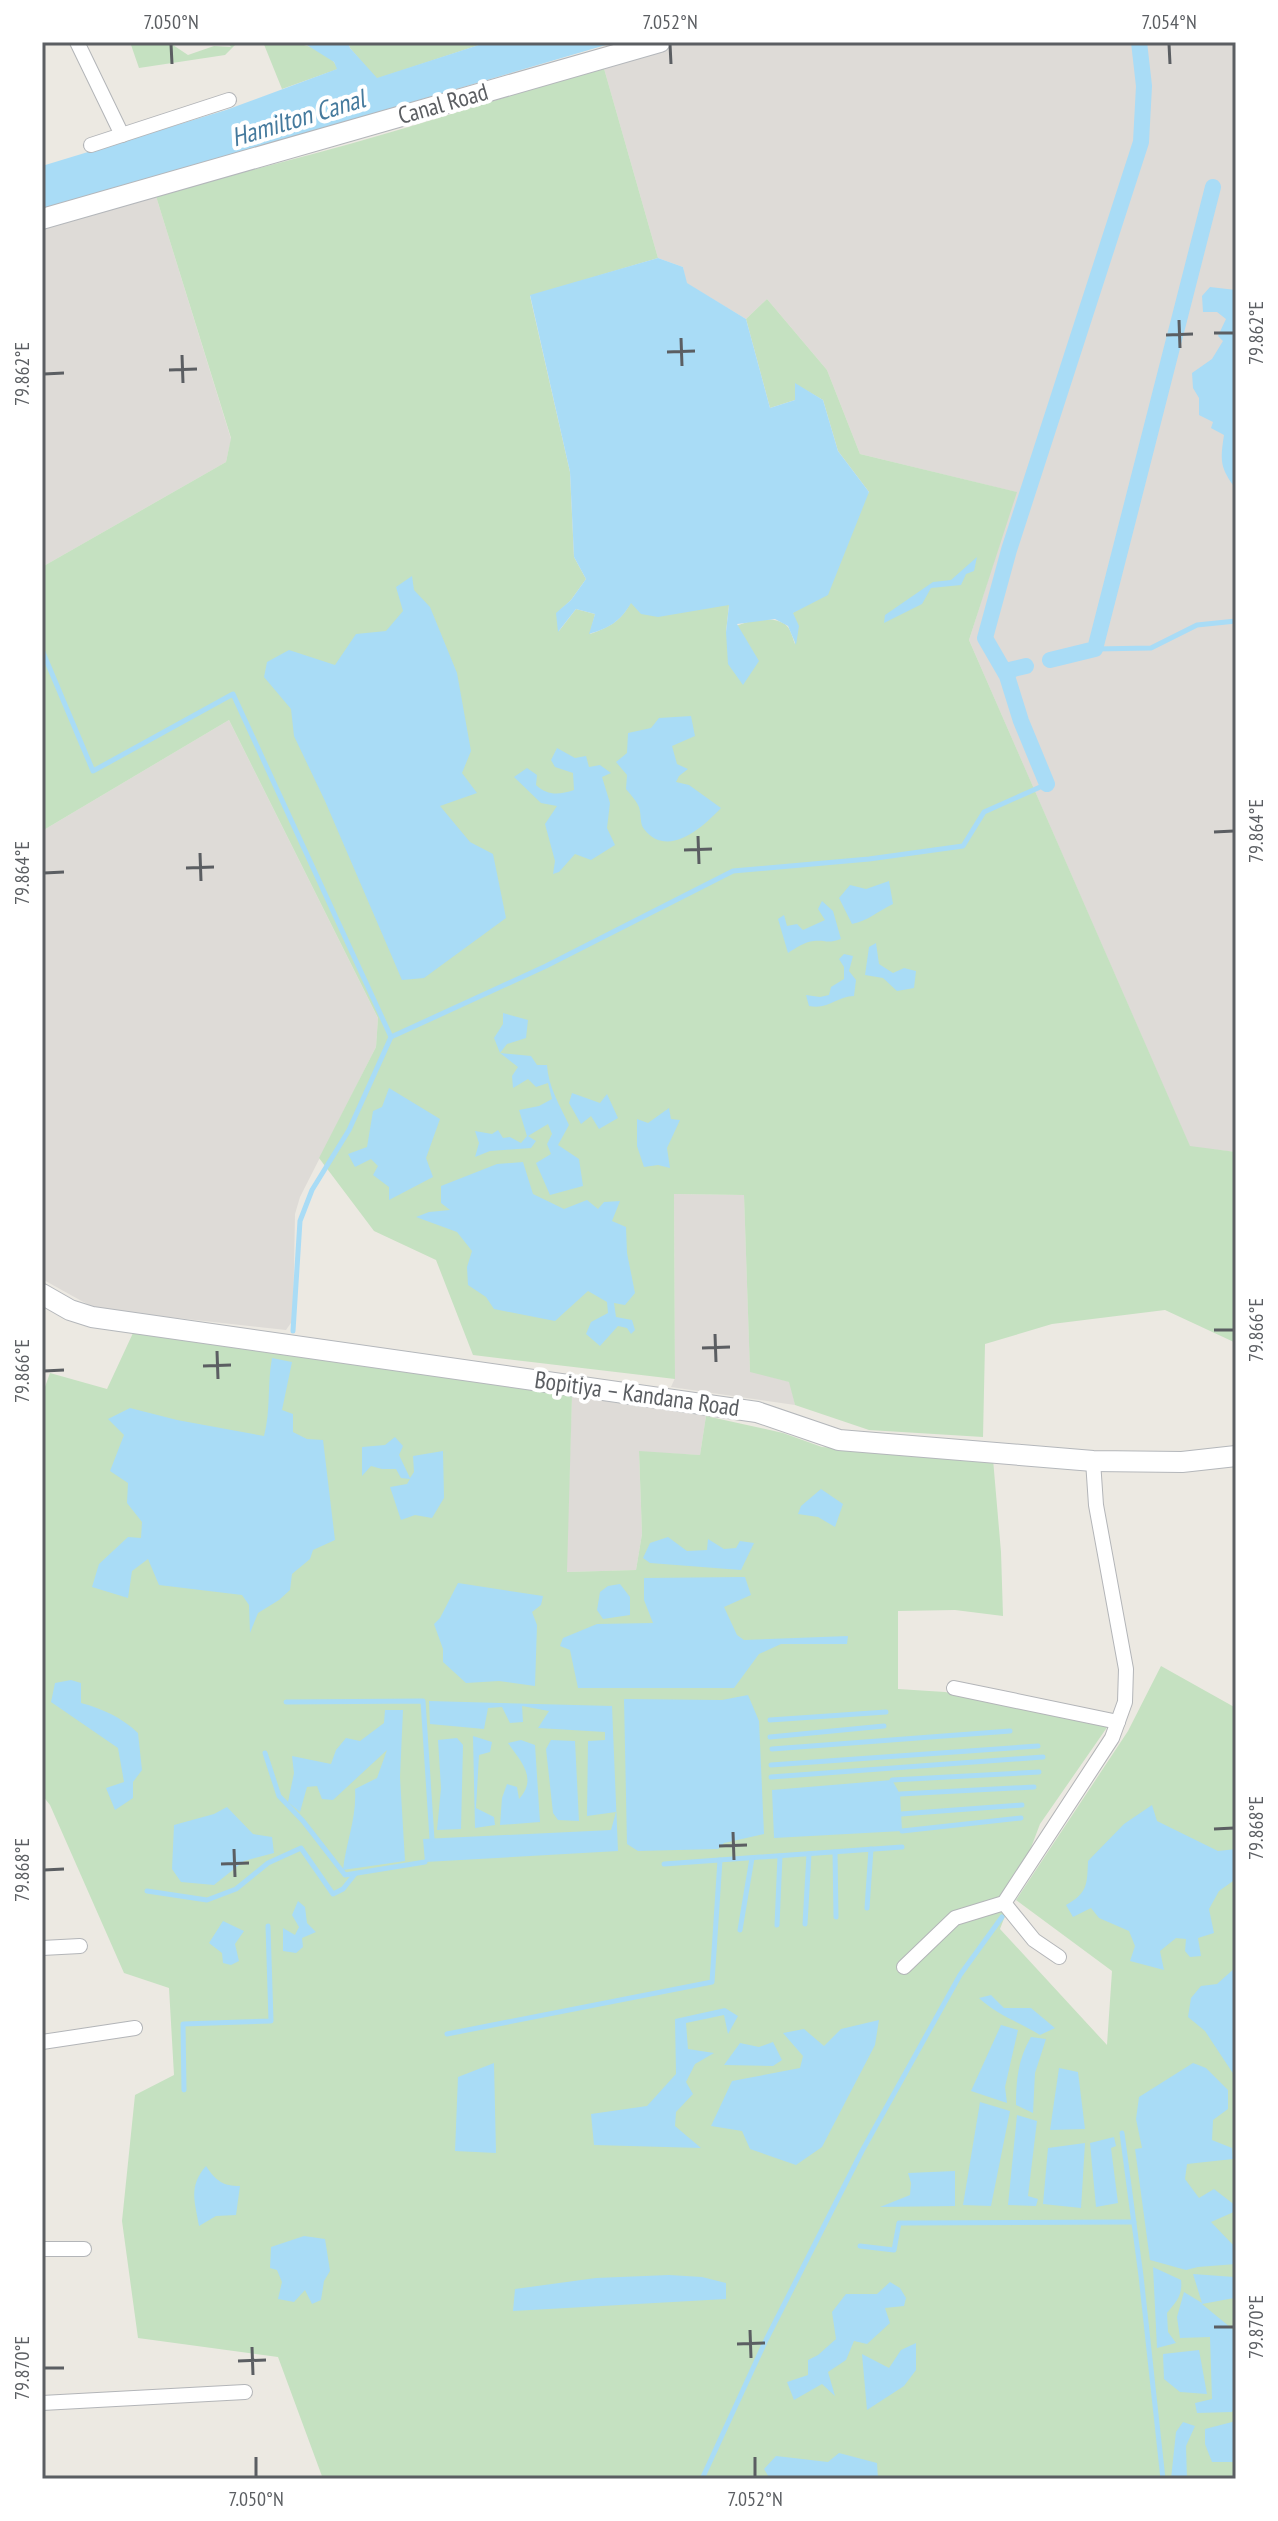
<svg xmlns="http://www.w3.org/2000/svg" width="1278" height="2521" viewBox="0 0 1278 2521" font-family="'PT Sans Narrow',sans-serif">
  <rect width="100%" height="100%" fill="#ece9e2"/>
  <g fill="#dedbd7">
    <polygon points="682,42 1236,42 1236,1152 1190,1147 969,640 1016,492 860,454 827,370 767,299 746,319 686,283 683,267 658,258 603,65"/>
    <polygon points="155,193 231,439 226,462 42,567 42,226"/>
    <polygon points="229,720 378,1018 376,1047 300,1197 295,1214 293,1320 286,1330 96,1309 42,1279 42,831"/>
    <polygon points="674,1194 744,1195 750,1371 790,1382 795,1405 671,1387 675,1378"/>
    <polygon points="572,1396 706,1416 700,1455 639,1452 642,1534 636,1570 566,1572"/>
  </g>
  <g fill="#c5e1c1">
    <path d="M130,42H175L173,45L188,55L214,46L231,47L227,42C258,42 323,34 338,69L282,89L263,42H238L225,55L139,68Z"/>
    <polygon points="348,42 488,42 376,79 350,48"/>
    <path d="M603,65L658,258L530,296L570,472L574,557L586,579L571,600L557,613L559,631L576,609L595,614L590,634C610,627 621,621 631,602L729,605L726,632C738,622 774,613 787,626C791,630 793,639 795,644L793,613L869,492L838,451L823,400L795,384V400L770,408L746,319L767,299L827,370L860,454L1017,492L969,640L1190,1146L1236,1152V1343L1165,1310L1052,1324L985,1344L983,1437L869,1430L795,1405L789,1382L750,1372L744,1195L674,1194L675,1379L473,1355L436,1260L374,1231L319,1158L376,1047L378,1018L229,720L42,831V567L226,462L231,438L155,193C307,159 456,115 603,65Z"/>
    <polygon points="133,1333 572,1396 567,1572 636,1570 642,1534 639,1451 700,1455 706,1416 783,1433 822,1447 993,1459 1001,1552 1003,1616 955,1610 898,1611 898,1689 945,1692 1108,1726 1040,1824 1000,1929 1107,2045 1112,1971 1016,1900 1128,1731 1161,1666 1236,1708 1236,2479 323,2479 278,2357 138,2338 122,2221 135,2095 174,2075 169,1988 124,1973 50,1805 42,1795 42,1395 50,1373 107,1389"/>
  </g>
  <g fill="#a9dcf6">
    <polygon points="302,42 348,42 350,48 377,78 488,42 616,42 42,211 42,166 226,110 337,69 334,62"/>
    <path d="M658,258L683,267L687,283L746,319L770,408L795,400V383L823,400L838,451L869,492L828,595L793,613L799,626L796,645L788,626L775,619L737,624L759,661L743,685L728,664L726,632L729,605L658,617L641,614L631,603C620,622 609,628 589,634L595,614L576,609L558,632L556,613L571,600L586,579L574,557L570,472L530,295Z"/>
    <path d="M1210,287L1236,290V489C1220,468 1220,461 1224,435L1211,428L1213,422L1199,415V398L1193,388L1192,373L1212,359L1223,341L1218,336L1226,319L1217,312H1203L1202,296Z"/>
    <polygon points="977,557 974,571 966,574 961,585 931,588 922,604 884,623 885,615 933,582 951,580"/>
    <polygon points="412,576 414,590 430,607 457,673 471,751 462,773 477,793 440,806 470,842 493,854 506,918 424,978 402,980 325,801 294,736 291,709 264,677 267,662 289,650 335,665 356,634 386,631 403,611 396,587"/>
    <path d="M691,716L695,736L672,746L677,764L688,769L679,776L676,782L689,785L721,808C704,826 668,860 644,829C639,823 642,812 638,805C635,799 630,794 626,789L627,775L616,762L627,753L628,733L651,728L659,718Z"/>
    <path d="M557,748L575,758L586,756L589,767L600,765L611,773L602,777L610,803L607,828L615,845L591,860L575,854L559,872L553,874L555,861L545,824L557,806L541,803L514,777L527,768L537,775L536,785C548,796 559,795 574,790L573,773L555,767L551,760Z"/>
    <path d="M889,881L893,904C878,911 868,921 852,924L839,898L850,885L866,889Z"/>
    <path d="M822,901L833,911L841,939C827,944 826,940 814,941C804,942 796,948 788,953L778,919L784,915L787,926L797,924L803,930L825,920L818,909Z"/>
    <polygon points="876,943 879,964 893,973 904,968 916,971 914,988 897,991 883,978 865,975 869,947"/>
    <path d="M844,954L853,956L849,971L856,980L854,996C837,996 829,1010 809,1006L806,995L820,997L829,995L831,987L844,979V967L839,959Z"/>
    <path d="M503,1013L528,1020L526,1038L507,1044L500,1053L531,1056L537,1065H547C548,1086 560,1106 569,1125L558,1145L579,1159L583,1186L550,1195L536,1163L551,1154L547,1144L552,1134L548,1124L528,1136L536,1141L531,1148L490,1151L475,1157L479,1143L475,1131L492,1134L498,1130L503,1138L510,1137L521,1143L527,1136L519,1110L539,1106L552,1099L548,1083L536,1087L528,1079L513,1088L512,1076L518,1067L500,1053L494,1038L503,1024Z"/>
    <polygon points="389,1088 440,1119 426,1158 433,1177 389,1200 389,1187 373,1175 378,1166 371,1159 355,1167 348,1154 367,1147 373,1111 382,1107"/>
    <polygon points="572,1093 600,1103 607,1094 618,1118 599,1129 591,1116 581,1124 569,1103"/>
    <polygon points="669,1108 671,1119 680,1120 667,1148 670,1168 658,1165 644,1167 637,1146 637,1119 648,1123"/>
    <polygon points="523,1162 533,1194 564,1209 587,1200 598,1209 604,1202 620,1201 612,1221 626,1227 627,1253 635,1293 625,1305 614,1303 616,1317 632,1320 635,1330 631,1334 627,1328 618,1326 600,1346 586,1334 591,1322 608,1313 607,1302 588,1291 555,1321 494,1309 486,1297 468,1285 467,1267 472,1251 457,1232 416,1217 429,1212 450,1210 441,1203 441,1186 497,1164"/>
    <path d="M272,1358L292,1362L282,1410L293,1414V1432L307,1439L323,1440L335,1540L313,1550L310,1559L292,1574L290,1590L279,1600L258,1613L250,1633L249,1605L242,1595L159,1585L148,1559L132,1571L128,1598L92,1587L99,1564L128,1537L141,1538L142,1522L127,1503L128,1483L110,1471L124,1435L108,1419L130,1408L177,1420L264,1436C271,1410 267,1384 272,1358Z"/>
    <polygon points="395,1437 403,1446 399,1455 410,1478 414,1472 413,1456 443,1451 444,1498 432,1518 415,1515 401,1520 390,1487 407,1484 410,1479 401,1478 396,1469 382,1469 371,1466 362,1476 362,1447 385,1445"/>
    <polygon points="821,1489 843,1504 835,1527 818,1517 798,1514 801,1506"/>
    <polygon points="668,1537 687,1551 707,1550 708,1539 724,1549 736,1548 740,1541 754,1543 741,1570 650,1563 643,1558 650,1543"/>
    <polygon points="745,1577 751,1595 724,1607 737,1635 744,1640 848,1636 847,1644 781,1644 759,1654 734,1688 578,1688 570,1650 560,1646 563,1638 597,1624 653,1623 644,1600 644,1578"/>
    <polygon points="458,1583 543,1596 541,1605 532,1612 537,1625 535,1686 499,1681 466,1683 443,1662 443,1649 434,1624 440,1618"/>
    <polygon points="620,1584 630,1597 630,1615 603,1619 597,1610 600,1592 608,1586"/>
    <path d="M71,1680L81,1683V1703C103,1709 121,1717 138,1733L142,1770L133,1782V1798L115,1810L106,1788L124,1782L118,1748L51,1702L55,1683Z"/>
    <polygon points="748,1695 759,1721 764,1834 724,1843 718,1849 638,1851 627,1844 624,1699 722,1700"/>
    <polygon points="429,1701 612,1706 618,1851 425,1862 423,1839 611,1830 616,1812 587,1816 588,1741 605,1740 605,1732 538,1728 549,1711 522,1706 523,1722 510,1723 502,1707 488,1708 484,1729 430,1724"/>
    <path d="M385,1710H403L400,1777L405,1861L343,1870C346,1842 357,1818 355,1789L377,1778L387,1750L333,1800L322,1799L317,1786L307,1787L300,1812L288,1802L294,1773L292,1756L331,1764L336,1750L346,1738L360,1741L384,1723Z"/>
    <polygon points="473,1736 492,1742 490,1752 479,1755 476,1808 494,1817 495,1825 475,1828"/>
    <polygon points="457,1738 463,1745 461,1829 437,1830 441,1788 438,1740"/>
    <path d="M521,1740L535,1745L540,1822L500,1825L502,1798L507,1784L517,1787L519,1799C538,1778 521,1762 508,1743Z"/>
    <polygon points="551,1740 575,1741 579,1821 558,1820 553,1813 546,1749"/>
    <polygon points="892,1780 900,1794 902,1831 774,1838 772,1790"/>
    <path d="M1152,1805L1157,1821L1218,1851L1236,1849L1233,1881L1219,1891L1209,1909L1214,1933L1198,1938L1201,1956L1190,1957L1185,1951L1186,1939L1176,1938L1160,1951L1164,1970L1130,1961L1135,1946L1129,1931L1099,1918L1091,1908L1073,1917L1066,1905C1088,1893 1087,1884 1088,1861L1124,1824Z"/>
    <polygon points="227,1807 253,1834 272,1837 274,1853 244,1861 214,1885 181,1882 172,1869 174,1825 214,1814"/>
    <polygon points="298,1901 305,1907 307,1923 316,1932 302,1938 303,1947 296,1953 283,1951 283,1928 295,1935 299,1927 292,1915"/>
    <polygon points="223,1921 244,1931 235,1944 239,1961 231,1965 223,1963 222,1953 209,1943"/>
    <polygon points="1236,1967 1236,2078 1205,2031 1188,2017 1191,1998 1201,1986 1217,1984"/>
    <path d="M991,1995L1004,2008H1031L1055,2028L1040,2035C1019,2022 997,2015 979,1998Z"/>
    <polygon points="725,2008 738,2016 728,2034 724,2015 686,2023 688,2049 714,2053 695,2064 686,2082 693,2094 676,2112 675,2126 701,2148 594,2145 591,2114 647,2106 676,2074 675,2019"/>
    <polygon points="879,2020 875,2045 822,2147 796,2165 750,2149 742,2131 711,2126 732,2081 800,2068 803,2056 783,2033 804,2029 824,2046 841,2029"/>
    <polygon points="1001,2025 1018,2030 1005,2087 1007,2103 971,2091"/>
    <path d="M1031,2037L1046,2039L1035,2073L1033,2113L1016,2105C1016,2080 1018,2059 1031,2037Z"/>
    <polygon points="773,2042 782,2060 773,2066 724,2065 740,2043 759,2047"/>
    <polygon points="494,2063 496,2153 455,2151 458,2077"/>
    <polygon points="1193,2063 1206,2068 1228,2090 1228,2109 1213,2120 1212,2140 1232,2148 1233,2159 1187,2164 1185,2179 1199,2198 1214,2189 1236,2206 1236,2211 1211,2222 1234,2246 1236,2264 1198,2267 1186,2270 1150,2260 1135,2149 1142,2148 1136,2119 1139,2097"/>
    <polygon points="1059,2068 1078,2072 1085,2129 1050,2130"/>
    <polygon points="980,2102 1010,2111 991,2206 963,2205"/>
    <polygon points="1017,2115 1037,2121 1028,2196 1038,2199 1036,2206 1008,2205"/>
    <polygon points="1114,2137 1116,2146 1111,2148 1118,2203 1096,2207 1090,2143"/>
    <polygon points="1085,2143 1081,2208 1043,2204 1048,2148"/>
    <path d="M206,2166C216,2181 223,2186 240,2186L236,2215L216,2216L199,2226C195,2201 188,2187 206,2166Z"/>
    <polygon points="955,2171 955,2206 880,2207 910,2195 911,2183 908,2173"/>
    <polygon points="304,2236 325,2239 330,2271 324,2281 321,2300 312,2304 305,2290 294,2302 278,2299 282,2282 277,2270 270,2268 271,2247"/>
    <path d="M1153,2267L1181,2280C1183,2295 1176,2302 1167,2313L1168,2332L1176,2343L1157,2348Z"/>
    <polygon points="1193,2274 1234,2277 1234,2298 1202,2304 1236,2332 1236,2406 1232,2412 1197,2413 1195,2403 1212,2399 1210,2337 1180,2338 1177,2317 1184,2292 1202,2303"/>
    <polygon points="669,2275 702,2277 726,2283 726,2299 513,2311 515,2289 596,2278"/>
    <polygon points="890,2282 900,2288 906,2298 904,2306 885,2308 890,2323 867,2344 854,2341 846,2360 828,2372 835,2396 822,2384 794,2400 787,2382 808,2375 808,2360 818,2355 836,2339 832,2312 846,2294 877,2294"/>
    <polygon points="916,2343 916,2370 904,2386 867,2410 862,2354 889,2368 901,2350"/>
    <polygon points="1199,2350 1207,2394 1180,2392 1164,2379 1163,2354"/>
    <polygon points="1236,2421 1236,2462 1212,2462 1205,2444 1205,2429"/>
    <polygon points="1183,2422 1195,2426 1186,2446 1187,2479 1171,2479 1176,2432"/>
    <polygon points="839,2453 877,2463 878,2479 770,2479 764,2469 776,2456 828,2462"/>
  </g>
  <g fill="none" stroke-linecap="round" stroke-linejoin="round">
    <g stroke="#a9dcf6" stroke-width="5">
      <polyline points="1095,649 1151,648 1197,625 1236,621"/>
      <polyline points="42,650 93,771 233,694 391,1037 546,966 733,871 869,859 963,846 984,812 1047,784"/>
      <polyline points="293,1331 300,1221 312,1190 349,1130 391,1037"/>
      <polyline points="286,1702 423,1701 432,1839"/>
      <polyline points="770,1720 886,1712"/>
      <polyline points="770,1737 884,1726"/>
      <polyline points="772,1749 1010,1731"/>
      <polyline points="265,1753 279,1796 303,1821 345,1875 425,1862"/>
      <polyline points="771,1765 1038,1746"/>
      <polyline points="771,1777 1043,1757"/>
      <polyline points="892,1780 1039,1772"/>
      <polyline points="900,1794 1034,1787"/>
      <polyline points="901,1814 1022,1805"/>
      <polyline points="902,1831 1021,1818"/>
      <polyline points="835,1852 836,1917"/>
      <polyline points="664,1864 902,1847"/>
      <polyline points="147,1891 207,1900 236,1889 268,1863 301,1848 333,1894 343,1889 355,1874"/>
      <polyline points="867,1908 871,1849"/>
      <polyline points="805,1924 809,1854"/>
      <polyline points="777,1925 780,1856"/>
      <polyline points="740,1930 752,1858"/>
      <polyline points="447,2034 712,1982 720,1860"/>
      <polyline points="184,2090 183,2024 271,2021 268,1926"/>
      <polyline points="1122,2133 1141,2276 1163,2479"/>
      <polyline points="860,2246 894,2250 899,2223 1134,2222"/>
      <polyline points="702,2479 766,2340 862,2151 960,1975 1002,1917"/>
    </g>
    <g stroke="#a9dcf6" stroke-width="16">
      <polyline points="1050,660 1095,649 1213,187"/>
      <polyline points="1005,671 1026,666"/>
      <polyline points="1047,784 1021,721 1007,676 985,638 1009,550 1141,142 1144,86 1139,42"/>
    </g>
    <defs>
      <g id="street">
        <polyline points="77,42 122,135"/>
        <polyline points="91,145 229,100"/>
        <polyline points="954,1688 1118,1722"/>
        <polyline points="1004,1903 1034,1940 1059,1957"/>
        <polyline points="42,1948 80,1946"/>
        <polyline points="904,1967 955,1918 1004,1903 1112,1738 1125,1702 1126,1669 1096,1505 1093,1461"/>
        <polyline points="42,2042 135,2028"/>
        <polyline points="42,2249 84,2249"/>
        <polyline points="42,2403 245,2392"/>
      </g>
      <g id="secondary">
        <polyline points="42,219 660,42"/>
        <polyline points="42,1294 70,1310 92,1317 757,1412 839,1440 1093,1461 1182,1462 1236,1456"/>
      </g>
    </defs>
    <use href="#street" stroke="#b3b5b8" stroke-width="16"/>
    <use href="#secondary" stroke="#b4b7bb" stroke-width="22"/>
    <use href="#street" stroke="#fff" stroke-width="14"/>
    <use href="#secondary" stroke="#fff" stroke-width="20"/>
  </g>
  <path fill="none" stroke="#5b5e62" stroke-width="3" d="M171,44L172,64M670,44L671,64M1169,44L1170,64M1179,320L1180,348M1214,333H1234M1166,335L1193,334M681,338L682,366M667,352L695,351M182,355L183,383M169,370L197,369M44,374L64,373M1214,832L1234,831M698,836L699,864M684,850L712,849M200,853L201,881M186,868L214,867M44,873L64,872M1214,1330H1234M715,1334L716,1362M702,1348L730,1347M217,1351L218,1379M203,1366L231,1365M44,1371L64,1370M1214,1829L1234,1828M733,1832L734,1860M719,1846L747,1845M234,1849L235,1877M221,1864L249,1863M44,1870L64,1869M1214,2327H1234M750,2330L751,2358M737,2344L765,2343M252,2347L253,2375M238,2361L266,2360M44,2368H64M256,2457V2477M755,2457V2477"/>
  <g text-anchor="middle" stroke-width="8" stroke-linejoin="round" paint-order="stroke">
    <g font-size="24" fill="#5b5e62" stroke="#fff">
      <text transform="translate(443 104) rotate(-16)" y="8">Canal Road</text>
      <text transform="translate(637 1394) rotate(8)" y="8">Bopitiya – Kandana Road</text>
    </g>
    <g font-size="26" font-style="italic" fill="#457a9d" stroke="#fff">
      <text transform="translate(298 118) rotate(-17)" y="9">Hamilton Canal</text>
    </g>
  </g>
  <rect width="1278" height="2521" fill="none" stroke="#ffffff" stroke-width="88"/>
  <rect x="44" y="44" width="1190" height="2433" fill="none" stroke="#5b5e62" stroke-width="3"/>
  <g font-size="20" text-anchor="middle" fill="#5b5e62">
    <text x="171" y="29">7.050°N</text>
    <text x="670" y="29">7.052°N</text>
    <text x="1169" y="29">7.054°N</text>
    <text transform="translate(1256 333) rotate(-90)" y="7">79.862°E</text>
    <text transform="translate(22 374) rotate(-90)" y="7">79.862°E</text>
    <text transform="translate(1256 831) rotate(-90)" y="7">79.864°E</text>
    <text transform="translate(22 873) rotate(-90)" y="7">79.864°E</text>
    <text transform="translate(1256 1330) rotate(-90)" y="7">79.866°E</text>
    <text transform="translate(22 1371) rotate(-90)" y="7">79.866°E</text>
    <text transform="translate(1256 1828) rotate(-90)" y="7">79.868°E</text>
    <text transform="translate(22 1870) rotate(-90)" y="7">79.868°E</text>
    <text transform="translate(1256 2327) rotate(-90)" y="7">79.870°E</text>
    <text transform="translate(22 2368) rotate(-90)" y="7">79.870°E</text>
    <text x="256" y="2506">7.050°N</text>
    <text x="755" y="2506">7.052°N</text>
  </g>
</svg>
